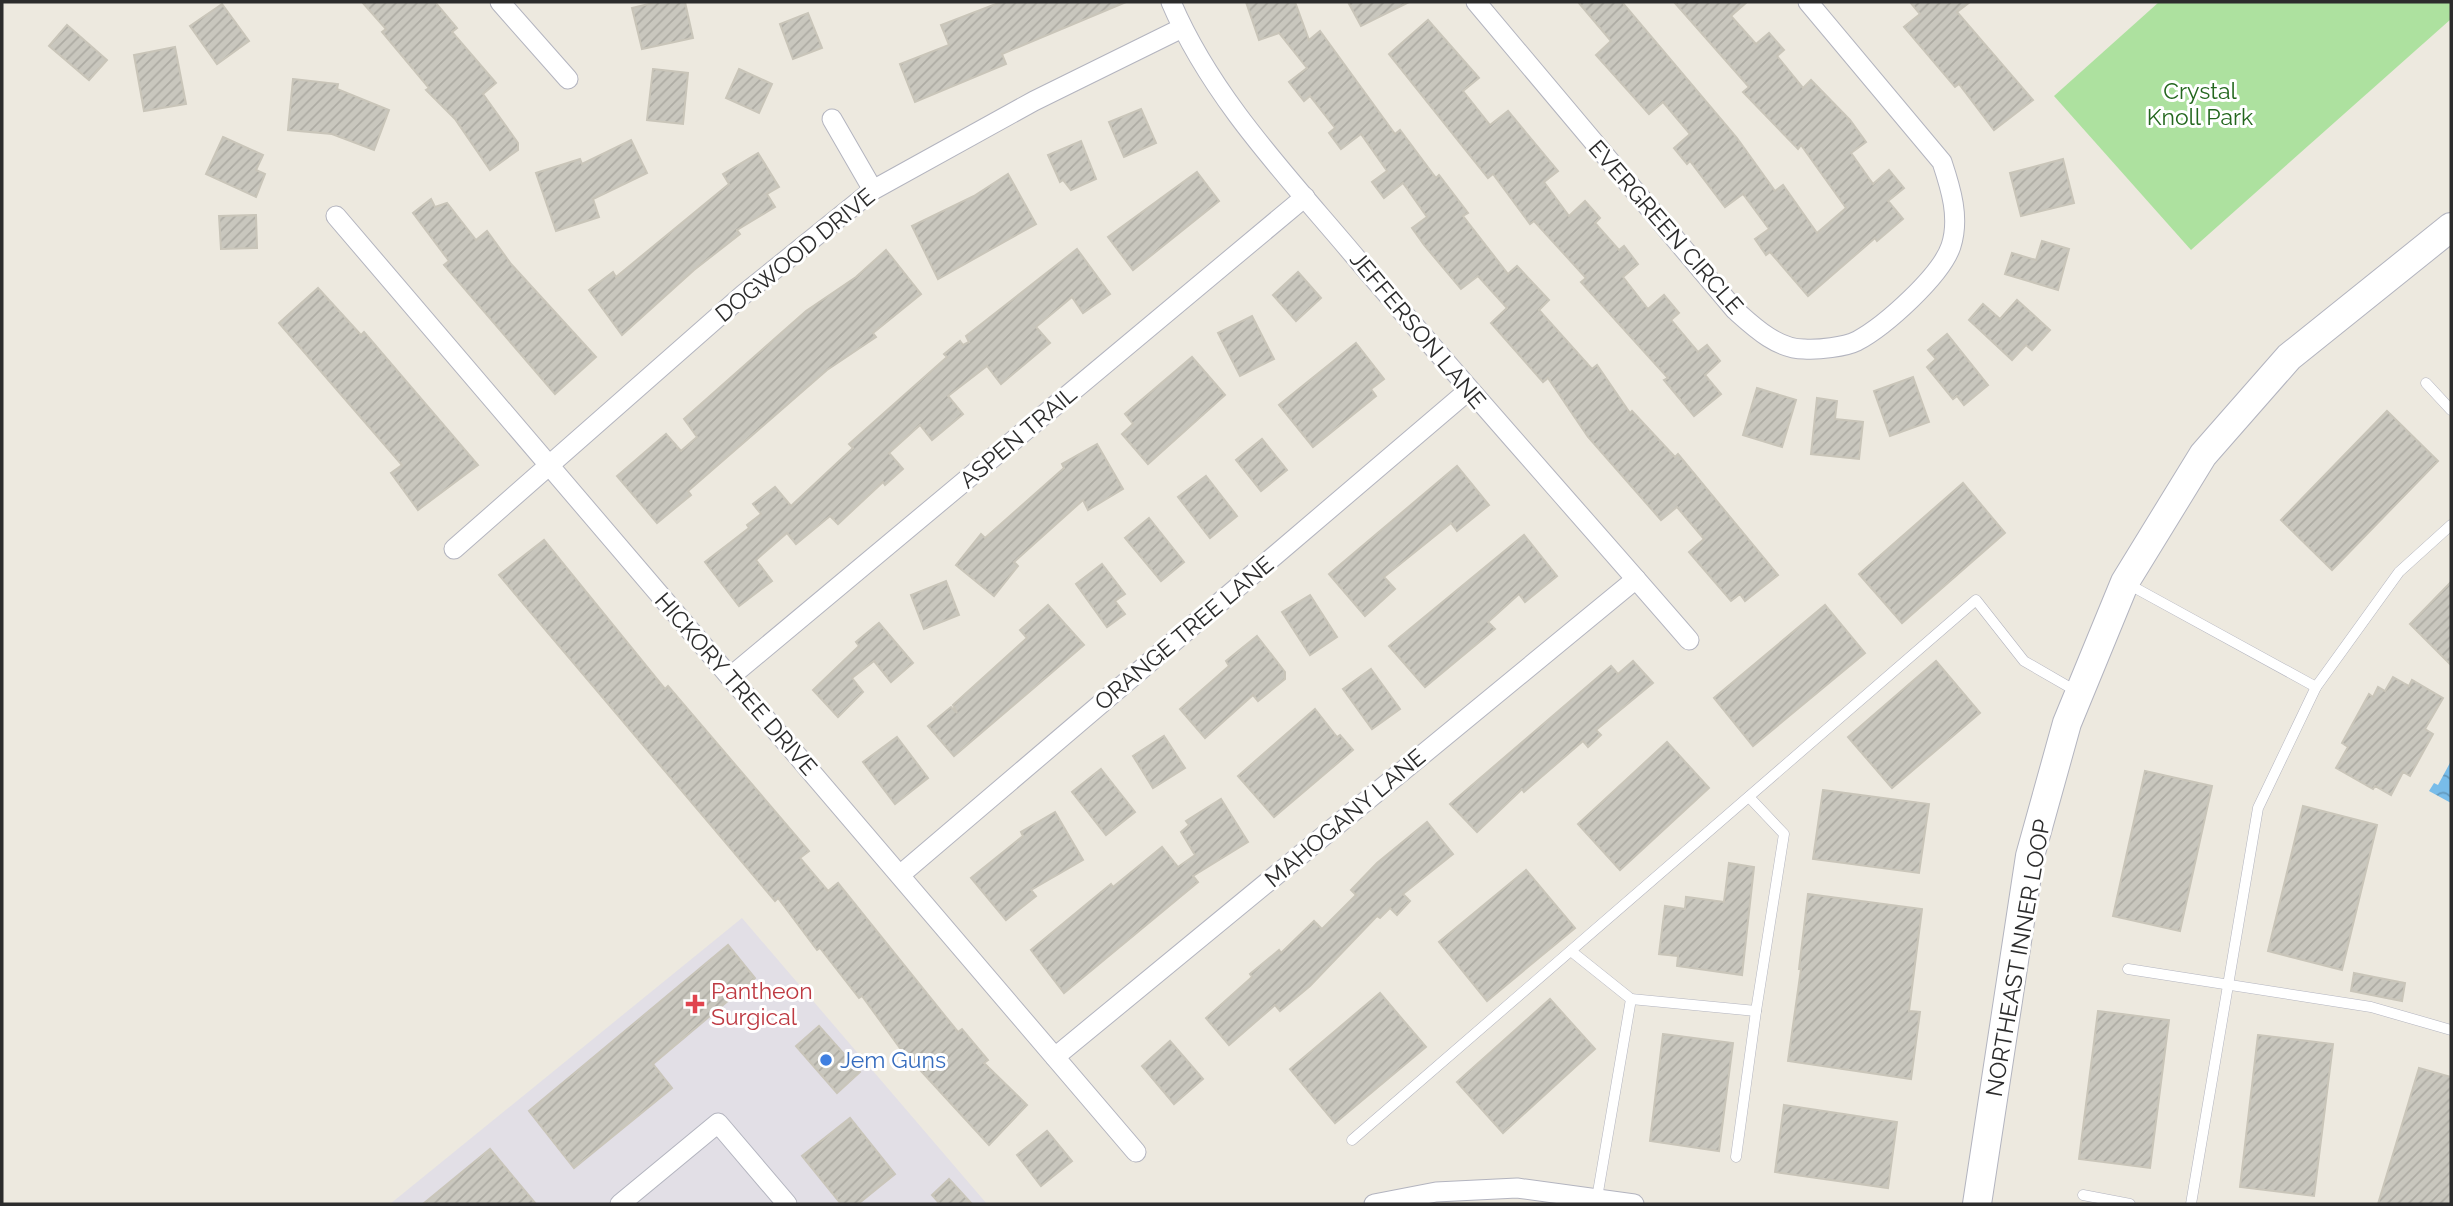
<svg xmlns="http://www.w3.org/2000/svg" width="2453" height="1206" viewBox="0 0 2453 1206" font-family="Raleway,sans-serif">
  <defs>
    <pattern id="water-waves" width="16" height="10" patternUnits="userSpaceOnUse" patternTransform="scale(1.75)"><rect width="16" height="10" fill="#78bce9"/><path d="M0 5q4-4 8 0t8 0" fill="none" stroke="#6399bd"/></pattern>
    <pattern id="building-hatch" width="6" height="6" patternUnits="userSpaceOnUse" patternTransform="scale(1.75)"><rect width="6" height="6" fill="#c9c7be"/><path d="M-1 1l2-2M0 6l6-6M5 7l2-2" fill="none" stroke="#adaba3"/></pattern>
  </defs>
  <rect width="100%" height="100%" fill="#ede9df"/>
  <polygon fill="#e2dfe6" points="742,918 987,1204 390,1204"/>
  <polygon fill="#ade19f" points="2159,2 2451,2 2451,19 2191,250 2054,96"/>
  <polygon fill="url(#water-waves)" points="2451,761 2451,803 2429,791 2434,783 2438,785"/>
  <g fill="url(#building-hatch)" stroke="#c9c5b9" stroke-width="2">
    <polygon points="362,2 435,2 457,28 452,32 496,83 483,94 518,143 518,150 490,170 455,119 426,90 429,88 382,32 386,29"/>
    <polygon points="657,2 685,2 693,38 642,49 632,8"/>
    <polygon points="1001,2 1126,2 1002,54 1006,64 915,102 900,64 949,45 941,25"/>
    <polygon points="1246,2 1295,2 1309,40 1320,31 1395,134 1400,130 1436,178 1439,175 1468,213 1463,216 1508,274 1517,266 1549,300 1539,310 1592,369 1597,365 1630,413 1632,411 1675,457 1678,454 1778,575 1745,601 1740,594 1731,601 1689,552 1704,539 1677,507 1661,520 1588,437 1548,378 1543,382 1491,323 1507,308 1478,276 1461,289 1424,245 1412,228 1427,217 1403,183 1384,198 1372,182 1387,171 1361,134 1341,149 1329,133 1335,128 1310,96 1304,101 1289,82 1307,68 1279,33 1259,40"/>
    <polygon points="1348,2 1409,2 1361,26"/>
    <polygon points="1578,2 1622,2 1737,138 1775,191 1783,185 1817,233 1846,208 1801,145 1798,149 1743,92 1749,87 1674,2 1747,2 1731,16 1756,44 1769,33 1784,50 1777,56 1803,88 1811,80 1850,120 1866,142 1851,153 1873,184 1889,170 1904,188 1888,201 1903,219 1877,241 1875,238 1808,296 1770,252 1766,255 1755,239 1769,229 1743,194 1725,207 1690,161 1687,164 1674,148 1690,134 1663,102 1649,114 1596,55 1611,41"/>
    <polygon points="1910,2 1970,2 1957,12 2033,100 1994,130 1959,84 1955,87 1904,27 1920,14"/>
    <polygon points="222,4 249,41 217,64 190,26"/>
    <polygon points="808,13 822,48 793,59 780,24"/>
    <polygon points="1428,20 1479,78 1463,91 1490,125 1508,111 1558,171 1544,182 1569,216 1585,201 1600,218 1595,223 1619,250 1624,246 1638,264 1623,277 1648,309 1664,295 1679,313 1671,320 1698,352 1707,345 1720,361 1705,375 1721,394 1694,416 1664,380 1668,378 1581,282 1586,278 1534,221 1530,224 1493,174 1488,178 1389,54"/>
    <polygon points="67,25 107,60 89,80 49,46"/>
    <polygon points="175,47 186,104 144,111 134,55"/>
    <polygon points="653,69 688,73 683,124 647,120"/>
    <polygon points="739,69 772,84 759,113 726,98"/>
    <polygon points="293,79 338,84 337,89 389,110 374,150 332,134 288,130"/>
    <polygon points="1141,109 1156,143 1124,157 1109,122"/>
    <polygon points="223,137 263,155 256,170 265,174 256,197 206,174"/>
    <polygon points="631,140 647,173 593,199 599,217 556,231 536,173 580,159 582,164"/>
    <polygon points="1081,141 1096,179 1071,190 1063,180 1060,182 1048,155"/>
    <polygon points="758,153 779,187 767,194 775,207 737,230 740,234 694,270 622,335 589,290 613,272 616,277 729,184 723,174"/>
    <polygon points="2063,159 2074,203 2021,216 2010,173"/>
    <polygon points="1197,172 1219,201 1133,270 1108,237"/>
    <polygon points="1008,174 1036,224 938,279 912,226 974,196"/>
    <polygon points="431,199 435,207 447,203 476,240 487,231 511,264 596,357 555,394 444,265 449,261 413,213"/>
    <polygon points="256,215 257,248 221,249 219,216"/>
    <polygon points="2042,241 2069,249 2058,290 2005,274 2012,253 2036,260"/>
    <polygon points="1077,249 1110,294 1083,313 1072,297 1036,327 1050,343 1001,384 987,366 948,396 963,414 932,440 920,425 889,453 903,469 885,485 883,482 838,524 830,516 796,544 787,533 756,560 772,581 739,606 705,562 749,528 747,525 761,514 753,504 775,487 791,506 853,448 849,444 947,357 944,354 960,341 963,345 969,342 966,336"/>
    <polygon points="886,250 921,294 873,333 876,337 827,370 688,491 691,495 657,523 617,476 666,434 681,451 697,437 684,419 806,311 856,277"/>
    <polygon points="1298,272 1321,298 1296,321 1273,295"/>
    <polygon points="318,288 361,335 364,332 478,465 418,510 391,473 402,465 279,323"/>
    <polygon points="2017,300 2050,330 2032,350 2026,345 2012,360 1969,320 1983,304 2000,319"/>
    <polygon points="1252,316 1274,359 1240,376 1218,333"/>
    <polygon points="1947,334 1988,385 1964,405 1957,396 1953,399 1927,367 1936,359 1928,350"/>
    <polygon points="1356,343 1384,379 1371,389 1376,396 1313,447 1279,405"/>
    <polygon points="1192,357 1225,395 1148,464 1122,434 1133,424 1125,414"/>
    <polygon points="1913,377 1929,422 1890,436 1874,391"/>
    <polygon points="1757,388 1796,400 1782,447 1743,435"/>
    <polygon points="1817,398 1837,401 1835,419 1863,422 1859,459 1811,454"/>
    <polygon points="2387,411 2438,461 2332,570 2281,520"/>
    <polygon points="1262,439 1287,470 1261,491 1236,460"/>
    <polygon points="1097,444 1123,489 1088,510 1083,500 1014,562 1018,566 994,596 956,565 981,534 985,538 1064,468 1062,464"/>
    <polygon points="1457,466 1489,505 1457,531 1451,523 1384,577 1395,589 1365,616 1329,574"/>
    <polygon points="1206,476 1237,516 1210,538 1178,497"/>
    <polygon points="1963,483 2005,533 1902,623 1859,574"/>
    <polygon points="1149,518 1184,562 1161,581 1125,538"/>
    <polygon points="1524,535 1557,576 1525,602 1519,594 1488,622 1495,629 1425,687 1389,646"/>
    <polygon points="544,540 665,689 668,686 809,851 800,858 828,891 838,883 958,1032 962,1029 988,1060 984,1063 1027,1105 989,1145 900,1048 862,996 859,998 820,948 817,950 778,898 775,901 499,575"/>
    <polygon points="1102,564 1125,594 1115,601 1125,614 1107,627 1076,584"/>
    <polygon points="946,581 959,615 924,629 911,595"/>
    <polygon points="2451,582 2451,665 2410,624"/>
    <polygon points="1310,595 1337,637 1310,655 1282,612"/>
    <polygon points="1048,605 1084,645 954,756 928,726 951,707 957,713 953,705 1027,638 1020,630"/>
    <polygon points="1825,605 1865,653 1753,746 1714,698"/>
    <polygon points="879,623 913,663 891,682 874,661 852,678 863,692 838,717 813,690 859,646 856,642"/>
    <polygon points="1257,636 1285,672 1285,679 1258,701 1253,695 1205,738 1180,709 1229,666 1226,661"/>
    <polygon points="1633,661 1653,683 1596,730 1601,735 1588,747 1583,741 1524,792 1522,789 1477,832 1450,804 1611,666 1618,674"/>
    <polygon points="1936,661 1980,713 1892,788 1848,737"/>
    <polygon points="1371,669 1400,709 1372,729 1343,689"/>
    <polygon points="2393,677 2409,686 2412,680 2443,698 2425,729 2433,734 2410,776 2403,772 2391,795 2375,786 2373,789 2336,768 2348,747 2342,743 2369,694 2373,697 2378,687 2385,691"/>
    <polygon points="1315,709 1337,737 1340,735 1353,750 1274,817 1238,776"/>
    <polygon points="1164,736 1185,768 1153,788 1133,756"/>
    <polygon points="897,737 928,778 895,804 863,762"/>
    <polygon points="1667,742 1709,788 1620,870 1578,824"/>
    <polygon points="1101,769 1135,812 1106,835 1072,792"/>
    <polygon points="2145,771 2212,786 2180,931 2113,916"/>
    <polygon points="1823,790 1929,804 1919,873 1813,859"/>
    <polygon points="1221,799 1248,842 1193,876 1198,882 1064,993 1031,950 1111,884 1113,887 1162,847 1178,867 1195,855 1181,832 1189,825 1186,821"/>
    <polygon points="2303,806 2377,825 2342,970 2268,951"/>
    <polygon points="1055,812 1083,860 1031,890 1036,896 1006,920 971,878 1023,836 1021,832"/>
    <polygon points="1427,822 1453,854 1403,894 1410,901 1397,915 1390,908 1380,918 1377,916 1310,986 1280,1011 1275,1005 1229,1045 1206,1018 1252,977 1250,974 1279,950 1281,953 1314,921 1322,929 1356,895 1351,890 1377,863"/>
    <polygon points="1729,863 1754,867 1742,975 1677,966 1678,956 1659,954 1665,906 1685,909 1686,897 1724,902"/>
    <polygon points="1526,870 1575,928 1487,1001 1439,942"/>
    <polygon points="1808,894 1922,909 1909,1011 1920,1012 1911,1079 1788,1061 1801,969 1799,969"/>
    <polygon points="728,945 755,978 653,1064 672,1088 574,1168 529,1111"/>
    <polygon points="2354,973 2405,983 2402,1001 2351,991"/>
    <polygon points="1380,993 1426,1047 1335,1123 1290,1069"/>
    <polygon points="1550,999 1595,1049 1503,1133 1457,1082"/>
    <polygon points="2098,1011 2169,1020 2150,1168 2079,1159"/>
    <polygon points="819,1026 860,1072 837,1093 796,1046"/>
    <polygon points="1663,1034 1733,1043 1719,1151 1650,1141"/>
    <polygon points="2258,1035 2333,1044 2314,1196 2240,1187"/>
    <polygon points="1170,1041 1203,1079 1174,1104 1142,1066"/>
    <polygon points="2419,1068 2451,1077 2451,1204 2378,1204"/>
    <polygon points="1784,1105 1897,1122 1888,1188 1775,1172"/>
    <polygon points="850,1118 895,1174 858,1204 841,1204 802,1156"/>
    <polygon points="1047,1131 1072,1161 1041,1186 1017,1155"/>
    <polygon points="490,1149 536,1204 423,1204"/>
    <polygon points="949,1179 972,1204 940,1204 932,1195"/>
  </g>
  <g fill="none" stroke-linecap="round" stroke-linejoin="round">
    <defs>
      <g id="lane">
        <polyline points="2426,383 2451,410"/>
        <polyline points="2128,584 2316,687"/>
        <polyline points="1571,951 1631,999 1597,1198"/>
        <polyline points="2128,969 2371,1007 2451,1030"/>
        <polyline points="1631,999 1756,1011 1784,834 1749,797"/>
        <polyline points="1352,1140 1976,600 2024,661 2076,691"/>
        <polyline points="1736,1157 1756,1011"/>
        <polyline points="2083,1195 2130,1204"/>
        <polyline points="2191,1204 2258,808 2316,687 2399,572 2451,525"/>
      </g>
      <g id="street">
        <polyline points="500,2 568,79"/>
        <path d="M1171,2C1212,99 1290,179 1357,259C1466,387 1579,513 1689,640"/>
        <path d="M1476,2L1735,310C1754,327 1777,349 1804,349C1818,350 1845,347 1857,341C1885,326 1941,276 1951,246C1960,218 1951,189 1942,162L1808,2"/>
        <polyline points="832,119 873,190"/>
        <polyline points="336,216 1136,1152"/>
        <polyline points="454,549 744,294 873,190 1034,101 1182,28"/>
        <polyline points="730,677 1305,197"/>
        <polyline points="900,875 1469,390"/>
        <polyline points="1055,1057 1636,579"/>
        <polyline points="620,1204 718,1123 787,1204"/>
        <polyline points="1374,1204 1436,1192 1517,1188 1634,1204"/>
      </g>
      <polyline id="secondary" points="1977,1204 2030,856 2067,723 2125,582 2203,455 2289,357 2451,227"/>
    </defs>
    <use href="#lane" stroke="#b3b4bf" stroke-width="11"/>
    <use href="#street" stroke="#b3b4bf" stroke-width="21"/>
    <use href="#secondary" stroke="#b3b4bf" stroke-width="30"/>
    <use href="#lane" stroke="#fff" stroke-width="10"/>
    <use href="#street" stroke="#fff" stroke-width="19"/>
    <use href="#secondary" stroke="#fff" stroke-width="28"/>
  </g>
  <path fill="#e0444e" stroke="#fff" stroke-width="2.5" d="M691.5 993.5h7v7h7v7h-7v7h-7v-7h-7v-7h7z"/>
  <circle fill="#3f7fe0" stroke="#fff" stroke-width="2.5" cx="826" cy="1060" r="7"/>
  <g text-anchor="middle" stroke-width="6" stroke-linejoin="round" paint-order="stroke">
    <g font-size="23" fill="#24671e" stroke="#fff">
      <text x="2200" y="99">Crystal<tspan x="2200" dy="26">Knoll Park</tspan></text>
    </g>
    <g font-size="23" fill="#2c2c2c" stroke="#fff">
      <text transform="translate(1666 227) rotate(49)" y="8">EVERGREEN CIRCLE</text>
      <text transform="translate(795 255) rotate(-39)" y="8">DOGWOOD DRIVE</text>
      <text transform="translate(1418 330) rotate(50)" y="8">JEFFERSON LANE</text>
      <text transform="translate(1018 437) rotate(-40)" y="8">ASPEN TRAIL</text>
      <text transform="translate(1184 633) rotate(-40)" y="8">ORANGE TREE LANE</text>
      <text transform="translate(736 684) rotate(49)" y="8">HICKORY TREE DRIVE</text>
      <text transform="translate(1345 818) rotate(-40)" y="8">MAHOGANY LANE</text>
      <text transform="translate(2018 958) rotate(-80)" y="8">NORTHEAST INNER LOOP</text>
    </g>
    <g font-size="23" fill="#be3a42" stroke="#fff" text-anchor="start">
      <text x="711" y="999">Pantheon<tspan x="711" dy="26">Surgical</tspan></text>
    </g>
    <g font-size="23" fill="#366cbe" stroke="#fff" text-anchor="start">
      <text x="840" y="1068">Jem Guns</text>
    </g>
  </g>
  <rect width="2453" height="1206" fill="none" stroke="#2c2c2c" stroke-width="7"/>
</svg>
